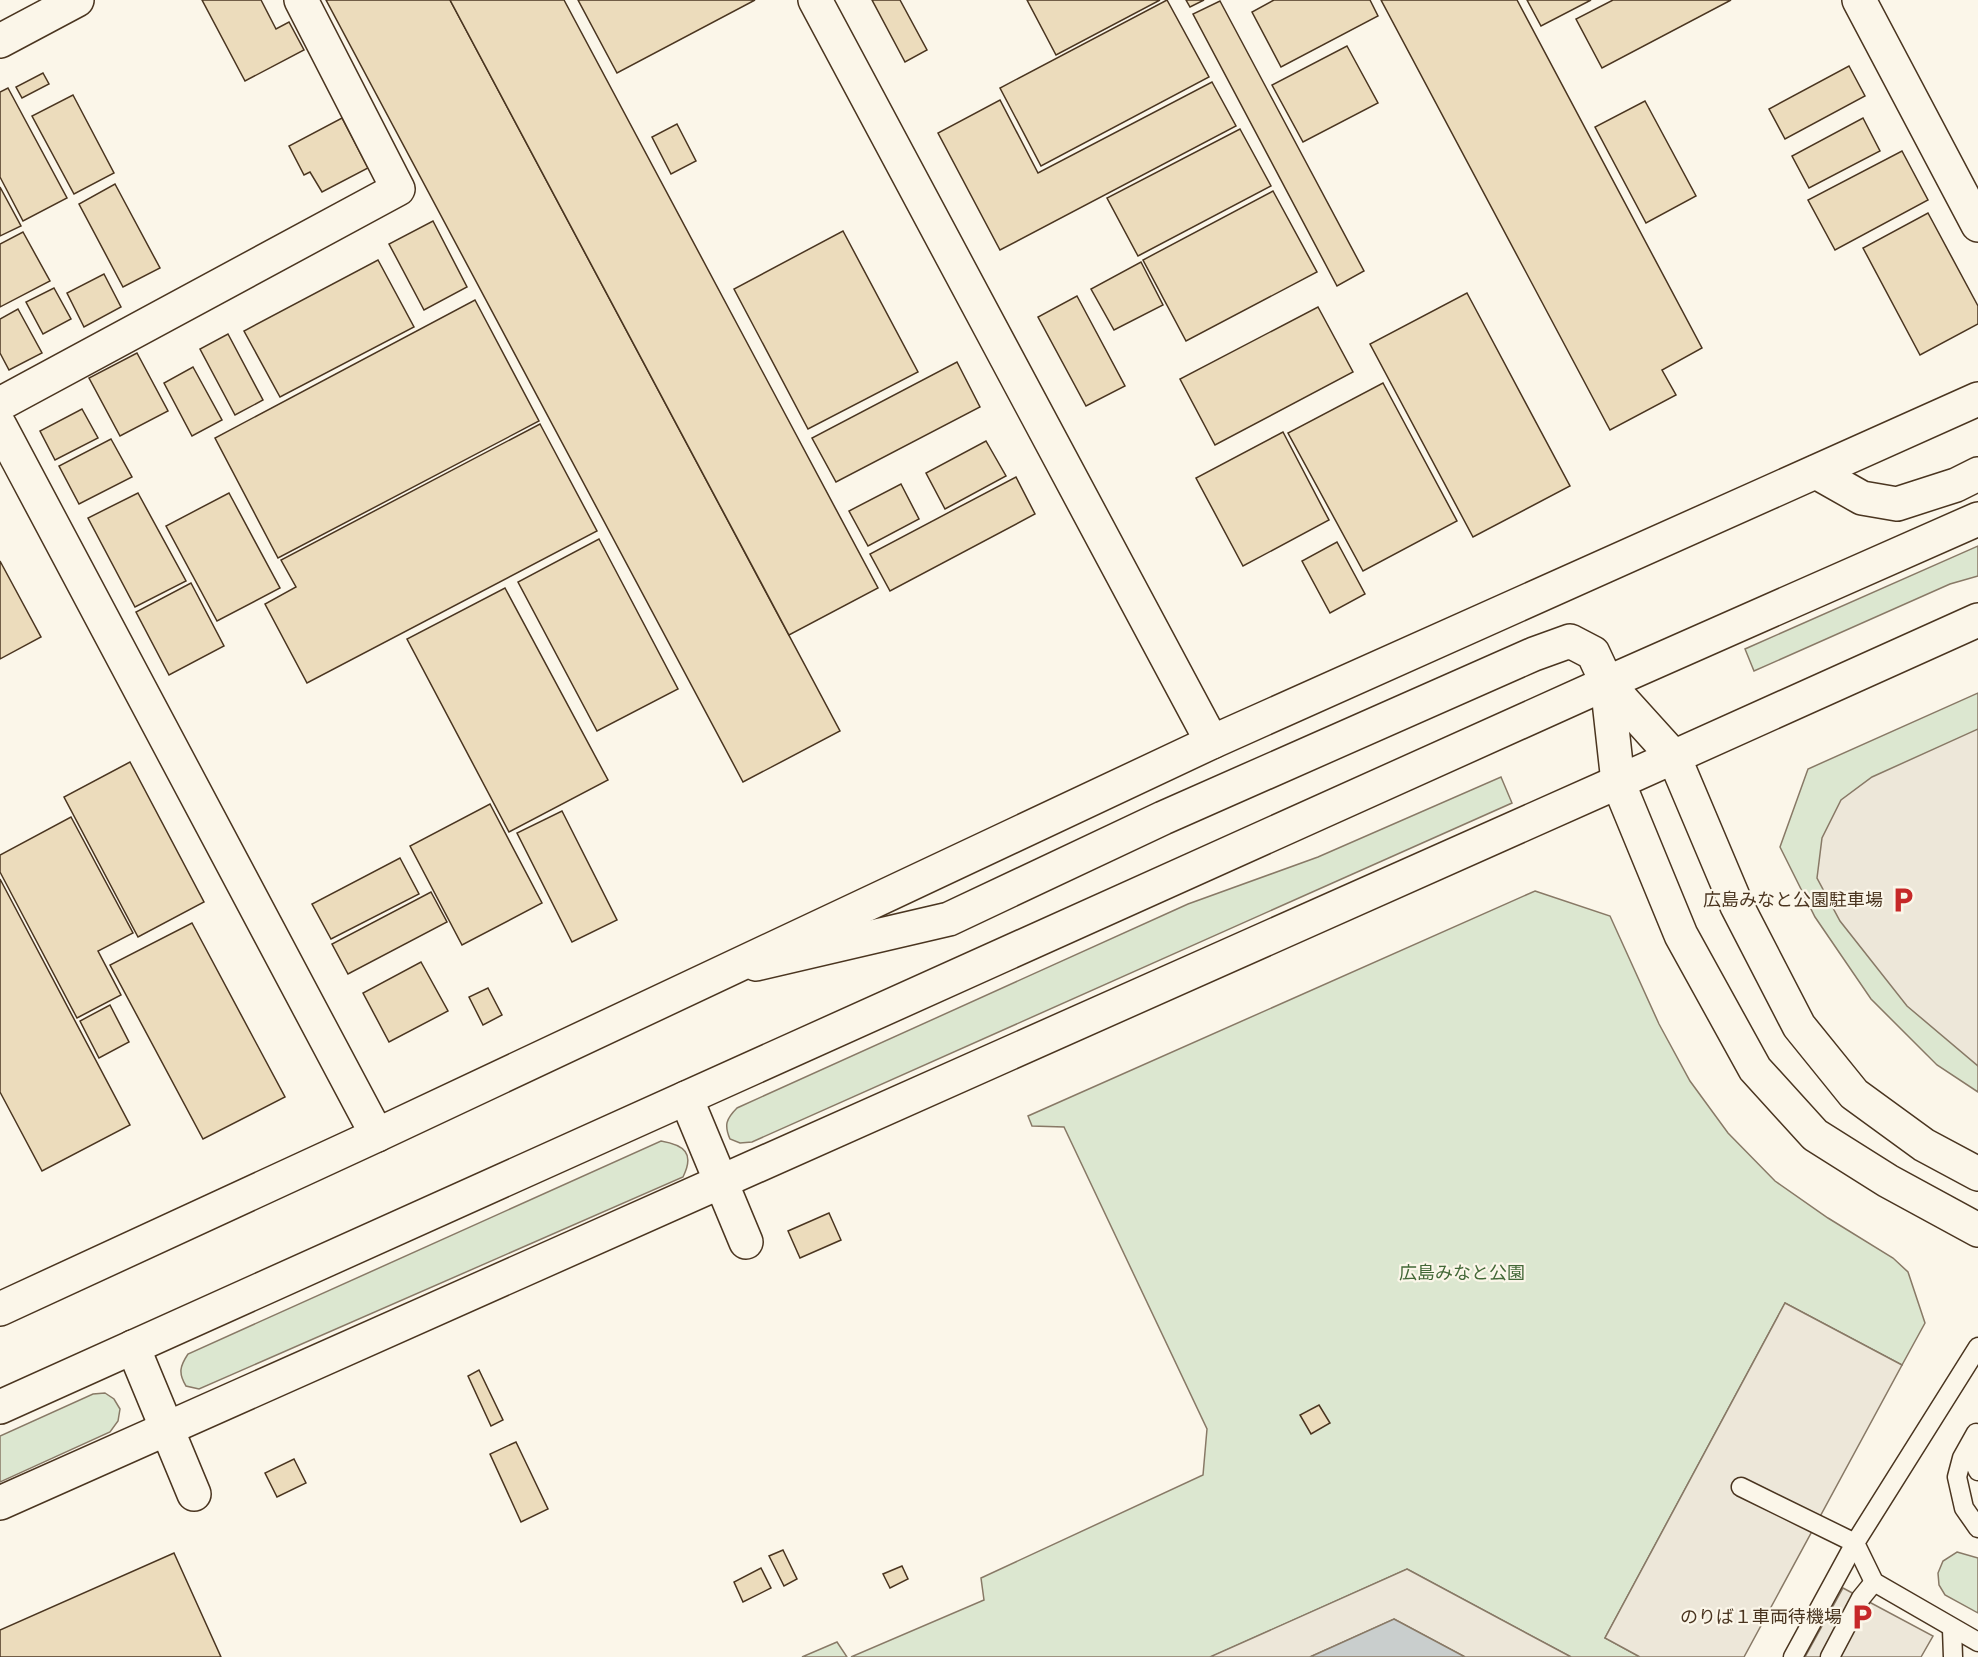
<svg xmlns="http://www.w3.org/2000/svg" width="1978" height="1657" viewBox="0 0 1978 1657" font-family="'Archivo Narrow','Noto Sans JP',sans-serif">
  <rect width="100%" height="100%" fill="#fbf6e9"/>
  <g fill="#dce7d0" stroke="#887966" stroke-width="1.5">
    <polygon points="1978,546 1978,576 1950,584 1754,671 1745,649"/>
    <polygon points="1978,693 1978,1092 1937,1065 1871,999 1815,917 1780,847 1808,769"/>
    <path d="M1501,777L1512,803L752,1142L740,1143L730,1139C724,1125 726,1119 737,1108L1188,904L1318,857Z"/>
    <polygon points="1535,891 1610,916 1659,1024 1690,1081 1728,1133 1775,1181 1828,1218 1893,1258 1908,1272 1925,1323 1902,1365 1785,1303 1605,1638 1640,1657 1571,1657 1407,1569 1211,1657 851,1657 984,1600 981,1578 1203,1475 1207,1429 1064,1127 1032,1126 1028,1116"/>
    <path d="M661,1141C684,1145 695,1153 683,1177L199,1389L186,1386C178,1373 180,1366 188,1354Z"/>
    <polygon points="105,1393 114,1399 120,1409 118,1421 110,1432 0,1482 0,1436 93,1394"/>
    <polygon points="1957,1552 1978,1558 1978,1613 1945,1595 1939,1585 1938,1573 1943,1561"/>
    <polygon points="837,1642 847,1657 802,1657"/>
  </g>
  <g fill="#ede7d9" stroke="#887966" stroke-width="1.5">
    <polygon points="1978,729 1978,1066 1907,1006 1840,921 1817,878 1822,838 1841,800 1872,777"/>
    <polygon points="1785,1303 1902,1365 1744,1657 1640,1657 1605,1638"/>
    <polygon points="1407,1569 1571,1657 1465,1657 1394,1619 1310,1657 1210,1657"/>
    <polygon points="1843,1588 1933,1636 1921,1657 1805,1657"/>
  </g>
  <polygon fill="#c9cecd" stroke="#887966" stroke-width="1.5" points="1394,1619 1465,1657 1310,1657"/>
  <g fill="#ecdcbc" stroke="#4a3520" stroke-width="1.5">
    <polygon points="202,0 261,0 276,29 289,22 304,50 245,81"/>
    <polygon points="326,0 450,0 840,731 743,782"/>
    <polygon points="450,0 564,0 878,588 789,635"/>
    <polygon points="578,0 755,0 617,73"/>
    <polygon points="872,0 900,0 927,50 905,62"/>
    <polygon points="1027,0 1160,0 1056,55"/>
    <polygon points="1167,0 1209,77 1041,166 1000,88"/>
    <polygon points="1186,0 1204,0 1190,7"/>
    <polygon points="1274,0 1370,0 1378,16 1281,67 1252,12"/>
    <polygon points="1381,0 1517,0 1702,348 1662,370 1676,395 1610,430"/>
    <polygon points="1527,0 1591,0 1541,26"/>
    <polygon points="1613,0 1731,0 1602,68 1576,19"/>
    <polygon points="1220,1 1364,271 1337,286 1193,14"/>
    <polygon points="1347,46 1378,103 1303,142 1272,85"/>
    <polygon points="1849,66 1865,96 1785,139 1769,109"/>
    <polygon points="43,73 49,84 22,98 16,87"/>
    <polygon points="1212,82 1236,126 1000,250 938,133 1000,100 1038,173"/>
    <polygon points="8,88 67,198 23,221 0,177 0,92"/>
    <polygon points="73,95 114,173 74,194 32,116"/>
    <polygon points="1645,101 1696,196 1646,223 1595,127"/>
    <polygon points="342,118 368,168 322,192 310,172 304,175 289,146"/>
    <polygon points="1863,118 1880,151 1809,188 1792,156"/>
    <polygon points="677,124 696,161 671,174 652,137"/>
    <polygon points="1240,129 1271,186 1138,256 1107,198"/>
    <polygon points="1902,151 1928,200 1835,250 1808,200"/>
    <polygon points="115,184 160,268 123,287 79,204"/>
    <polygon points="0,187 21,226 0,236"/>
    <polygon points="1273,191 1317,272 1186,341 1143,260"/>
    <polygon points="1928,213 1978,306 1978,324 1920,355 1863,248"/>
    <polygon points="433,221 467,287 424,310 389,244"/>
    <polygon points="843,231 918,372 808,429 734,289"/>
    <polygon points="23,232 50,281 0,307 0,244"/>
    <polygon points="378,260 414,327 280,397 244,331"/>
    <polygon points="1141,262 1163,305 1114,330 1091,289"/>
    <polygon points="104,274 121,307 84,327 67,293"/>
    <polygon points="54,288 71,319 43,334 26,302"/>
    <polygon points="1467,293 1570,486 1473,537 1370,344"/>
    <polygon points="1077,296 1125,386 1086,406 1038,317"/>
    <polygon points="475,300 539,421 278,558 215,438"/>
    <polygon points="1318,307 1353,372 1215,445 1180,379"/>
    <polygon points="18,309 42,353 9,370 0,353 0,319"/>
    <polygon points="228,334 263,400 235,415 200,349"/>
    <polygon points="137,353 168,411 120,436 89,378"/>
    <polygon points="957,362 980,407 836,482 812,438"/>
    <polygon points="193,367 222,420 192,436 164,383"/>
    <polygon points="1383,383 1457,521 1363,571 1288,433"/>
    <polygon points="82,409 98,438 55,460 40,431"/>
    <polygon points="540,424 597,531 307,683 265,604 296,587 281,560"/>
    <polygon points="1283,432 1329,520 1243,566 1196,478"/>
    <polygon points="111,439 132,477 79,504 59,466"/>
    <polygon points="986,441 1006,476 945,509 926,473"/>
    <polygon points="1016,477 1035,514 890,591 870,554"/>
    <polygon points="901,484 919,519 868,546 849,511"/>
    <polygon points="138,493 186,581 135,607 88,518"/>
    <polygon points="229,493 280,588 217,621 166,526"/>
    <polygon points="599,539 678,689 597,731 518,582"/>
    <polygon points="1337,542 1365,594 1330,613 1302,561"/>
    <polygon points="0,561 41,637 0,659"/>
    <polygon points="191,583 224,646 169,675 136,612"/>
    <polygon points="505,588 608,780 509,832 407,639"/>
    <polygon points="130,762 204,902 138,937 64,797"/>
    <polygon points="490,804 542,903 462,945 410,846"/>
    <polygon points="562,811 617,920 572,942 517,833"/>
    <polygon points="71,817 133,933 98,951 121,995 77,1018 0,872 0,855"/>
    <polygon points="400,858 419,894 331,939 312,904"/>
    <polygon points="0,879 130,1125 42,1171 0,1092"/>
    <polygon points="431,892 447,922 348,974 332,944"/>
    <polygon points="192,923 285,1097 203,1139 110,965"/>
    <polygon points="421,962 448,1011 389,1042 363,993"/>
    <polygon points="488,988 502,1015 483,1025 469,997"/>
    <polygon points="110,1005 129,1042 99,1058 80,1021"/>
    <polygon points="829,1213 841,1240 800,1258 788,1231"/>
    <polygon points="479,1370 503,1420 491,1426 468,1376"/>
    <polygon points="1319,1405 1330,1423 1311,1434 1300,1415"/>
    <polygon points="516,1442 548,1509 521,1522 490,1454"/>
    <polygon points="294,1459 306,1483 277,1497 265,1473"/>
    <polygon points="783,1550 797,1579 784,1586 769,1556"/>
    <polygon points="174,1553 221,1657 0,1657 0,1630"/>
    <polygon points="902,1566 908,1579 890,1588 883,1574"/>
    <polygon points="761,1568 771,1588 743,1602 734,1582"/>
  </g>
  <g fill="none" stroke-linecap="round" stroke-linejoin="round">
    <defs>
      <g id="lane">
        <polyline points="1978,1347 1855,1543 1874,1582 1978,1642"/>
        <polyline points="1976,1433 1962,1458 1957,1477 1964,1508 1978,1528"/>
        <polyline points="1976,1437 1974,1462 1978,1471"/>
        <polyline points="1741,1487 1855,1543 1793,1657"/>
        <polyline points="1952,1629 1953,1657"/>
        <polyline points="1830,1657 1861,1598 1874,1582"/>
      </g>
      <g id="street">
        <polyline points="0,404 398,189 301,0"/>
        <polyline points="1816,472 1862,498 1897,504 1956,485 1978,474"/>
        <polyline points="756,964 949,919 1163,818 1534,654 1570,641 1593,653 1607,683"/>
        <polyline points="686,1098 746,1242"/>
        <polyline points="133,1347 194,1494"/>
      </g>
      <g id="secondary">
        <polyline points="815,0 1212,742"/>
        <polyline points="1859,0 1978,225"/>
        <polyline points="0,41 77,0"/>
        <polyline points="0,426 377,1135"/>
        <polyline points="1607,683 1618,782 1681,935 1755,1069 1815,1135 1888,1181 1978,1230"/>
        <polyline points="1607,683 1674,757 1737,906 1799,1026 1854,1094 1924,1145 1978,1174"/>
        <polyline points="0,1309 377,1135 1212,742 1978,399"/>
        <polyline points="0,1407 1607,683 1978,519"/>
        <polyline points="0,1503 1618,782 1978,620"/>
      </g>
    </defs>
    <use href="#lane" stroke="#4a3520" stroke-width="21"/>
    <use href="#street" stroke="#4a3520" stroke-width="36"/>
    <use href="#secondary" stroke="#4a3520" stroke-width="36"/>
    <use href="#lane" stroke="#fbf6e9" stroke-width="18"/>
    <use href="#street" stroke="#fbf6e9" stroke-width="33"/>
    <use href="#secondary" stroke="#fbf6e9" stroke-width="33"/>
  </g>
  <defs>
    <symbol id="parking-bare" viewBox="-9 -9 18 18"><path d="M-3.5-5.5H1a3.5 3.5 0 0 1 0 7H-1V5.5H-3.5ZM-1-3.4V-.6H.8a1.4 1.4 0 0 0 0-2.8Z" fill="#c62828" stroke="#fbf6e9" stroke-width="2.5" paint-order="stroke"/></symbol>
  </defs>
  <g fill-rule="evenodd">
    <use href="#parking-bare" x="1884" y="881" width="38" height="38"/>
    <use href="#parking-bare" x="1843" y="1598" width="38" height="38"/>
  </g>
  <g text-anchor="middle" stroke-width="4.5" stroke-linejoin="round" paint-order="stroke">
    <g font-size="18" fill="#4a3520" stroke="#fbf6e9" text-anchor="end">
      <text x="1883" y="906">広島みなと公園駐車場</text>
      <text x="1842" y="1623">のりば１車両待機場</text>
    </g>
    <g font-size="18" fill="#436837" stroke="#fbf6e9">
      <text x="1462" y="1279">広島みなと公園</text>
    </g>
  </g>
</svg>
